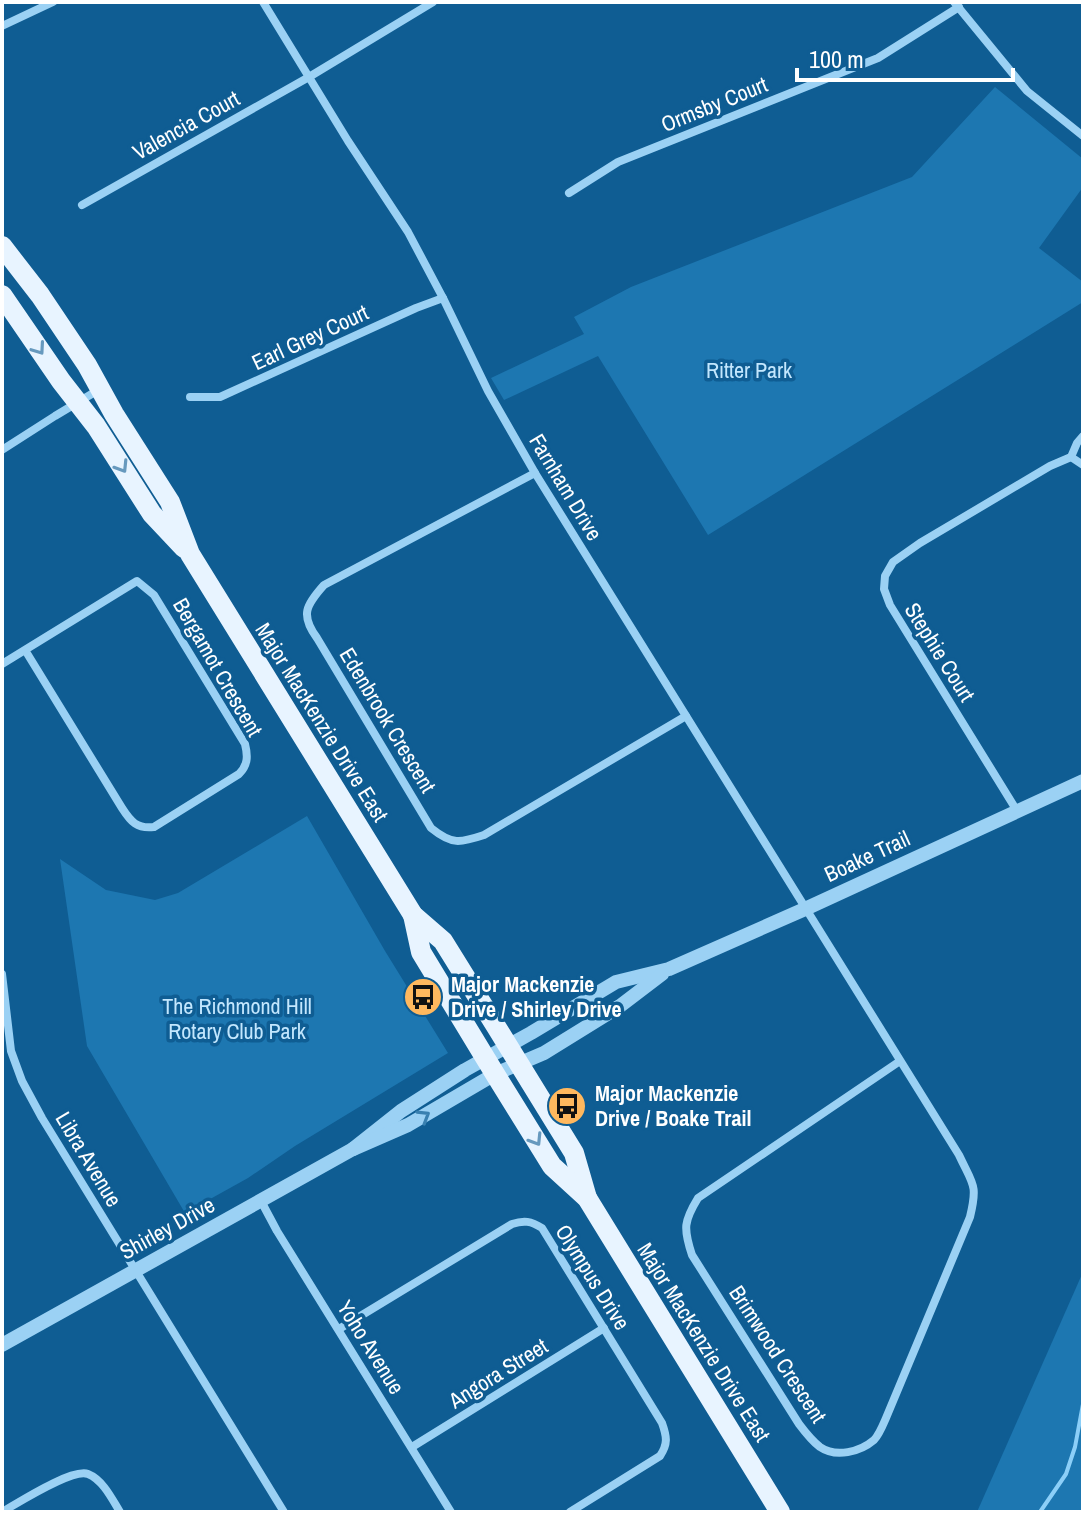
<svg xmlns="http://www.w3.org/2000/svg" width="1085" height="1514" viewBox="0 0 1085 1514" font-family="'Archivo Narrow',sans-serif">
  <rect width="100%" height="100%" fill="#0f5d93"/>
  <g fill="#1d77b1">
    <polygon points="995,87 1083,159 1083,187 1039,248 1083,282 1083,302 708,535 598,356 504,400 491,378 584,334 574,317 631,287 912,177"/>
    <polygon points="307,816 385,951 448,1053 295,1146 248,1178 185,1213 87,1046 60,859 106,890 155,900 178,893"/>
    <polygon points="1083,1272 1083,1512 977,1512"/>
  </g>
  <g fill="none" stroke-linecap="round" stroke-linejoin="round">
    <polyline stroke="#8ccff8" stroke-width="4" points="1040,1512 1066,1474 1075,1447 1083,1404"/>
    <g stroke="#9bd1f4" stroke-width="8">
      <path d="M263,2L348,141L408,232L443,298L488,391L535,473L959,1155C973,1185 978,1184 970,1217L886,1418C883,1425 879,1435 874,1440C860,1452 836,1458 820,1447C812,1441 805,1432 799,1424L692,1255C683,1228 684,1221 698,1198L900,1061"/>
      <polyline points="954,2 1027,91 1083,136"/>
      <polyline points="2,26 53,2"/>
      <polyline points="569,193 618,162 878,58 959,7"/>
      <polyline points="82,205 309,77 433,2"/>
      <polyline points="190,397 220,397 416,308 443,298"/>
      <polyline points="2,450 55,416 100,389"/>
      <polyline points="1071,457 1083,465"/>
      <path d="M535,473L324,585C306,605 300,615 317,638L431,828C452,845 460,843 484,835L686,716"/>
      <path d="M2,664L137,581L154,595L245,744C248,756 248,765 239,774L154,827C137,829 131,822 122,808L25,650"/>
      <polyline points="1017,811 890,605 884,589 885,576 893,562 920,543 1050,466 1071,457 1077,443 1083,436"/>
      <polyline points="2,974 11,1051 22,1081 42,1118 284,1512"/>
      <polyline points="261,1201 277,1231 451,1512"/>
      <path d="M339,1329L512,1224C524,1220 531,1221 542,1228L662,1423C667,1437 668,1444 660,1456L570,1512"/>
      <polyline points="412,1447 604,1328"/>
      <path d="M2,1512C18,1503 72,1468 88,1474C103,1480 112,1499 120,1512"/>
    </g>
    <g stroke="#9bd1f4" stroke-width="14">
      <polyline points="353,1149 401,1111 465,1070 531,1033 616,982 669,969 805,909 1083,781"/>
      <polyline points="2,1345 353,1149 408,1125 495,1074 544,1053 620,1006 662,974"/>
    </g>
    <g stroke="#e8f4ff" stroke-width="20">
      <polyline points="2,246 40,295 87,365 114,414 170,502 190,554 413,915 443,941 497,1028 574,1153 587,1198"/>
      <polyline points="2,295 61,381 96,426 152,514 184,548"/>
      <polyline points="413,915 421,952 495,1074 552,1166 587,1198 780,1512"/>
    </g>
  </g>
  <defs><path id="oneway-chevron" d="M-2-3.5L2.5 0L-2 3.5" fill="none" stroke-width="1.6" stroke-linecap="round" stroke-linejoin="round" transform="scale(2)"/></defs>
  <g stroke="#6699be">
    <use href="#oneway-chevron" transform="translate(39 349) rotate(55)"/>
    <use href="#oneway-chevron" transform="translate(122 467) rotate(58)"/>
    <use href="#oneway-chevron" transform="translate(536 1140) rotate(58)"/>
  </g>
  <use stroke="#3980b0" href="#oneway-chevron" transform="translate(424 1116) rotate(-31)"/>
  <defs>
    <symbol id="bus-disc" viewBox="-11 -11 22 22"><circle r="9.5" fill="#ffb85e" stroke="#0f5d93"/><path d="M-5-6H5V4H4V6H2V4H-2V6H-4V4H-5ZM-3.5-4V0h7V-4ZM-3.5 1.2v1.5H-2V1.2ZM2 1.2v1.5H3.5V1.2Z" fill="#111"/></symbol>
  </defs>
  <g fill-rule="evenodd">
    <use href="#bus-disc" x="401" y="975" width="44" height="44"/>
    <use href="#bus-disc" x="545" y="1084" width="44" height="44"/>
  </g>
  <g text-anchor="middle" stroke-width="7" stroke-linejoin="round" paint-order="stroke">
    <g font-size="22" fill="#fff" stroke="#0f5d93">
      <text transform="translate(714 104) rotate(-22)" y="8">Ormsby Court</text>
      <text transform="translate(186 125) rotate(-29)" y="8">Valencia Court</text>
      <text transform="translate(310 337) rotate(-25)" y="8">Earl Grey Court</text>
      <text transform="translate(566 487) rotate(59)" y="8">Farnham Drive</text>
      <text transform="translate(940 652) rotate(58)" y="8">Stephie Court</text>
      <text transform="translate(218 667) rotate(60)" y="8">Bergamot Crescent</text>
      <text transform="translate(388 720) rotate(59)" y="8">Edenbrook Crescent</text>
      <text transform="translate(322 722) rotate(58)" y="8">Major MacKenzie Drive East</text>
      <text transform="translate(867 856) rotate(-25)" y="8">Boake Trail</text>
      <text transform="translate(89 1159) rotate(59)" y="8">Libra Avenue</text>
      <text transform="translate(167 1228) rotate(-29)" y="8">Shirley Drive</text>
      <text transform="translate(593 1277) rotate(58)" y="8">Olympus Drive</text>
      <text transform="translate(704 1342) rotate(58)" y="8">Major MacKenzie Drive East</text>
      <text transform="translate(371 1347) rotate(58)" y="8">Yoho Avenue</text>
      <text transform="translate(778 1354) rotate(57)" y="8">Brimwood Crescent</text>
      <text transform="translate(498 1373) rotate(-32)" y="8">Angora Street</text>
    </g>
    <g font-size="22" fill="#c3e7fe" stroke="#0f5d93">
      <text x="749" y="378">Ritter Park</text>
      <text x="237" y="1014">The Richmond Hill<tspan x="237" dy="25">Rotary Club Park</tspan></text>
    </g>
    <g font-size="22" font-weight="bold" fill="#fff" stroke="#0f5d93" text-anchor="start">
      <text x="451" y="992">Major Mackenzie<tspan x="451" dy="25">Drive / Shirley Drive</tspan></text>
      <text x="595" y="1101">Major Mackenzie<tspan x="595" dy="25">Drive / Boake Trail</tspan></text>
    </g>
  </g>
  <rect width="1085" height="1514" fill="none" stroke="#ffffff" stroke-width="8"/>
  <path d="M797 68v12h216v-12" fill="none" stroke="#ffffff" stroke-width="4"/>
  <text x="809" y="68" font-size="24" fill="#ffffff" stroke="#0f5d93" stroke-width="6" paint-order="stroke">100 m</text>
</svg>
